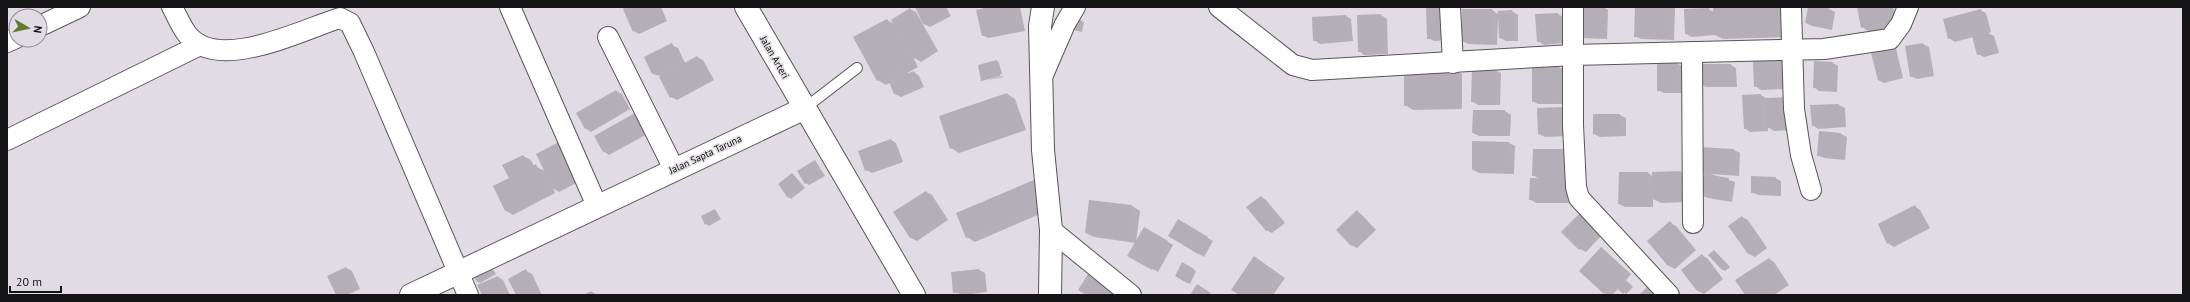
<svg xmlns="http://www.w3.org/2000/svg" width="2190" height="302" viewBox="0 0 2190 302" font-family="'PT Sans',sans-serif">
  <rect width="100%" height="100%" fill="#e1dce3"/>
  <g fill="#0003">
    <polygon points="629,7 661,7 667,21 639,34 634,31"/>
    <polygon points="916,7 946,7 951,16 930,27 924,24"/>
    <polygon points="980,7 1020,7 1025,31 988,38 982,35 984,9"/>
    <polygon points="1577,7 1603,7 1608,10 1607,39 1582,38"/>
    <polygon points="1636,7 1675,8 1674,40 1641,39 1635,36"/>
    <polygon points="1758,7 1792,37 1723,39 1715,35 1692,37 1686,34 1708,9 1714,12"/>
    <polygon points="1809,7 1829,9 1835,12 1832,30 1812,26 1806,23"/>
    <polygon points="1858,7 1893,7 1897,26 1870,32 1862,27"/>
    <polygon points="910,9 916,12 938,51 921,62 913,57 918,67 907,73 914,72 919,76 924,87 901,97 895,94 891,82 886,85 878,80 887,20 894,24"/>
    <polygon points="1463,10 1492,10 1499,15 1512,11 1518,15 1518,41 1506,41 1500,38 1500,18 1498,18 1497,45 1468,44 1462,41"/>
    <polygon points="1980,10 1986,13 1991,32 1988,33 1994,36 1999,53 1984,57 1978,54 1973,37 1955,42 1949,38"/>
    <polygon points="1454,12 1456,40 1434,41 1428,38"/>
    <polygon points="1558,14 1563,17 1565,43 1544,45 1538,41"/>
    <polygon points="1381,15 1387,19 1388,54 1364,55 1359,51 1358,16"/>
    <polygon points="1346,16 1351,19 1353,41 1320,44 1314,40"/>
    <polygon points="1081,21 1084,22 1082,32 1071,29"/>
    <polygon points="1895,44 1903,78 1884,83 1878,80 1870,46"/>
    <polygon points="1923,44 1929,47 1934,76 1917,79 1911,76"/>
    <polygon points="672,45 678,48 685,63 697,57 703,60 714,80 677,100 671,97 660,76 653,74"/>
    <polygon points="1782,60 1788,63 1788,89 1761,90 1755,86"/>
    <polygon points="997,61 999,63 1002,74 982,80"/>
    <polygon points="1676,63 1682,66 1682,93 1664,93 1658,90"/>
    <polygon points="1833,63 1838,66 1837,92 1819,91 1814,87"/>
    <polygon points="1731,65 1736,68 1737,87 1706,87 1700,84"/>
    <polygon points="1559,67 1564,70 1564,104 1538,104 1533,101"/>
    <polygon points="1473,69 1495,70 1501,73 1500,105 1478,105 1472,101"/>
    <polygon points="1454,70 1462,74 1462,109 1413,110 1405,105"/>
    <polygon points="1002,76 1003,77 984,81"/>
    <polygon points="616,91 622,94 630,109 591,132 585,128"/>
    <polygon points="1007,94 1015,99 1026,130 959,153 951,148"/>
    <polygon points="1761,95 1766,98 1797,130 1774,131 1768,127 1768,131 1750,132 1745,128"/>
    <polygon points="1839,105 1845,108 1846,127 1818,129 1813,125"/>
    <polygon points="1538,109 1571,136 1545,137 1539,134"/>
    <polygon points="1505,111 1511,115 1510,136 1479,136 1473,133"/>
    <polygon points="635,114 649,133 609,155 603,151"/>
    <polygon points="1620,115 1626,118 1626,136 1600,137 1594,134"/>
    <polygon points="1820,132 1841,134 1847,137 1845,160 1824,158 1818,155"/>
    <polygon points="891,140 896,143 903,162 872,173 866,170"/>
    <polygon points="1473,142 1509,143 1515,146 1514,174 1479,173 1473,170"/>
    <polygon points="1700,148 1734,150 1740,153 1739,176 1711,174 1735,182 1732,202 1708,198 1702,195 1705,174 1699,171"/>
    <polygon points="1564,150 1569,154 1569,179 1564,178 1573,184 1573,203 1536,203 1530,199 1541,180 1533,175"/>
    <polygon points="523,156 531,160 534,166 545,171 584,179 559,192 553,188 555,193 513,215 505,210 510,179"/>
    <polygon points="815,161 825,176 809,185 806,183"/>
    <polygon points="1680,172 1686,175 1687,202 1661,203 1653,199 1653,207 1625,207 1619,204 1648,173 1654,177"/>
    <polygon points="793,174 805,188 791,199 789,197"/>
    <polygon points="1775,178 1781,181 1781,196 1758,195 1752,192"/>
    <polygon points="1036,180 1054,208 975,242 967,237"/>
    <polygon points="926,192 932,195 948,220 917,241 911,238 895,212"/>
    <polygon points="1261,197 1266,200 1285,223 1272,233 1266,230"/>
    <polygon points="1090,201 1132,206 1140,211 1136,243 1094,237 1086,233"/>
    <polygon points="1915,207 1920,210 1930,228 1894,247 1888,243"/>
    <polygon points="715,210 721,219 709,226 706,224"/>
    <polygon points="1357,212 1362,215 1376,230 1357,248 1351,245"/>
    <polygon points="1586,217 1603,234 1586,252 1580,249"/>
    <polygon points="1742,217 1748,220 1767,248 1755,257 1749,254 1730,226"/>
    <polygon points="1179,221 1213,241 1204,257 1170,236"/>
    <polygon points="1670,223 1676,226 1696,250 1675,269 1669,266 1648,241"/>
    <polygon points="1145,228 1173,245 1158,272 1129,255"/>
    <polygon points="1602,248 1631,274 1626,280 1633,287 1626,294 1619,288 1612,295 1607,295 1581,271"/>
    <polygon points="1714,251 1730,267 1725,271 1722,269"/>
    <polygon points="1702,255 1708,259 1723,279 1704,294 1698,291 1683,270"/>
    <polygon points="1769,259 1774,262 1789,285 1774,295 1746,295"/>
    <polygon points="1260,261 1285,278 1273,295 1241,295"/>
    <polygon points="1182,264 1196,271 1190,284 1176,276"/>
    <polygon points="491,267 496,274 480,283 477,281"/>
    <polygon points="346,268 352,271 360,289 347,295 338,295 337,294"/>
    <polygon points="979,270 985,273 987,292 964,295 954,292 952,273"/>
    <polygon points="526,271 532,274 542,295 517,295"/>
    <polygon points="498,277 503,280 510,295 483,295"/>
    <polygon points="591,291 597,295 583,295"/>
  </g>
  <g fill="#b4afb6">
    <polygon points="626,7 657,7 662,18 633,32 623,9"/>
    <polygon points="915,7 943,7 946,13 923,24"/>
    <polygon points="990,7 1015,7 1020,28 982,36 976,10"/>
    <polygon points="1576,7 1602,7 1601,36 1575,36"/>
    <polygon points="1635,7 1669,7 1669,37 1634,37"/>
    <polygon points="1713,7 1784,7 1785,33 1714,35"/>
    <polygon points="1808,7 1829,8 1826,27 1805,23"/>
    <polygon points="1857,7 1886,7 1889,22 1861,28"/>
    <polygon points="910,8 933,47 914,59 891,20"/>
    <polygon points="1426,8 1449,8 1450,38 1427,39"/>
    <polygon points="1709,8 1710,33 1685,34 1684,9"/>
    <polygon points="1462,9 1492,9 1492,42 1461,41"/>
    <polygon points="1981,9 1986,29 1948,39 1943,19"/>
    <polygon points="1512,10 1513,38 1499,38 1498,11"/>
    <polygon points="1558,13 1560,40 1537,42 1535,14"/>
    <polygon points="1381,14 1382,51 1358,52 1357,15"/>
    <polygon points="1346,15 1347,39 1313,41 1312,17"/>
    <polygon points="1070,18 1082,20 1079,31 1068,28"/>
    <polygon points="887,19 911,63 877,81 853,37"/>
    <polygon points="1988,31 1993,50 1977,55 1972,36"/>
    <polygon points="1889,40 1898,75 1878,80 1869,45"/>
    <polygon points="672,43 680,60 652,74 644,57"/>
    <polygon points="1923,43 1928,73 1910,77 1905,46"/>
    <polygon points="697,56 708,76 670,98 659,77"/>
    <polygon points="1753,59 1782,59 1782,87 1754,87"/>
    <polygon points="997,60 1000,76 981,81 978,65"/>
    <polygon points="1814,61 1833,62 1831,89 1813,88"/>
    <polygon points="1657,62 1676,62 1677,91 1657,91"/>
    <rect x="1699" y="64" width="32" height="20"/>
    <rect x="1532" y="66" width="27" height="36"/>
    <polygon points="1472,68 1495,69 1494,103 1471,102"/>
    <polygon points="1404,69 1454,69 1454,105 1404,106"/>
    <polygon points="914,71 919,84 894,94 889,82"/>
    <polygon points="616,90 625,106 585,129 576,113"/>
    <polygon points="1007,93 1018,126 950,149 939,116"/>
    <polygon points="1761,94 1762,128 1744,129 1742,95"/>
    <polygon points="1790,97 1792,127 1767,128 1766,98"/>
    <polygon points="1839,104 1841,125 1812,126 1810,105"/>
    <polygon points="1564,107 1565,133 1538,134 1537,108"/>
    <polygon points="1473,110 1505,110 1505,134 1472,133"/>
    <polygon points="635,113 644,129 603,152 594,136"/>
    <polygon points="1593,114 1620,114 1620,133 1593,134"/>
    <polygon points="1819,131 1841,133 1839,158 1817,156"/>
    <polygon points="891,139 898,158 865,171 858,151"/>
    <polygon points="561,141 579,176 553,189 536,154"/>
    <polygon points="1472,141 1509,142 1509,171 1472,170"/>
    <polygon points="1699,147 1734,149 1733,173 1698,171"/>
    <polygon points="1533,149 1564,149 1564,176 1532,176"/>
    <polygon points="523,155 529,168 536,164 548,189 505,211 493,186 509,178 502,165"/>
    <polygon points="815,160 823,174 805,184 797,171"/>
    <polygon points="1681,171 1682,199 1654,200 1652,172"/>
    <polygon points="1619,172 1648,172 1647,205 1618,204"/>
    <polygon points="792,173 803,187 788,198 778,184"/>
    <polygon points="1704,174 1729,178 1726,199 1701,196"/>
    <polygon points="1751,176 1776,177 1775,193 1751,193"/>
    <polygon points="1530,178 1568,179 1567,201 1529,200"/>
    <polygon points="1036,179 1046,204 966,238 956,213"/>
    <polygon points="926,191 943,217 910,238 893,212"/>
    <polygon points="1261,196 1280,219 1266,231 1246,207"/>
    <polygon points="1089,200 1132,205 1128,239 1085,233"/>
    <polygon points="1915,205 1924,225 1887,244 1878,224"/>
    <polygon points="715,209 719,217 705,225 701,216"/>
    <polygon points="1357,210 1371,227 1351,246 1336,230"/>
    <polygon points="1580,213 1598,230 1579,250 1561,232"/>
    <polygon points="1742,216 1762,244 1748,254 1728,226"/>
    <polygon points="1178,219 1208,237 1198,254 1168,236"/>
    <polygon points="1670,221 1691,247 1668,266 1647,241"/>
    <polygon points="1144,227 1168,241 1152,270 1127,256"/>
    <polygon points="1601,247 1626,271 1604,294 1579,271"/>
    <polygon points="1714,250 1728,265 1722,270 1708,255"/>
    <polygon points="1702,254 1718,275 1697,291 1681,270"/>
    <polygon points="1254,256 1279,274 1265,295 1239,295 1231,290"/>
    <polygon points="1769,258 1784,281 1764,295 1745,295 1735,280"/>
    <polygon points="1182,262 1194,269 1187,283 1175,276"/>
    <polygon points="491,266 494,272 477,282 473,275"/>
    <polygon points="346,267 355,286 336,295 327,276"/>
    <polygon points="526,269 539,295 516,295 508,279"/>
    <polygon points="979,269 982,289 953,293 951,272"/>
    <polygon points="1090,271 1122,295 1086,295 1078,290"/>
    <polygon points="498,276 506,295 482,295 477,285"/>
    <polygon points="1623,278 1631,285 1623,294 1615,286"/>
    <polygon points="1197,284 1211,293 1209,295 1190,295"/>
    <polygon points="1647,287 1655,295 1639,295"/>
  </g>
  <g fill="none" stroke-linecap="round" stroke-linejoin="round">
    <defs>
      <polyline id="service" points="805,108 857,68"/>
      <g id="minor">
        <path d="M172,7C177,16 181,26 187,34C217,74 303,29 340,18L350,23L364,52L468,295"/>
        <polyline points="510,7 597,206"/>
        <polyline points="1219,7 1293,65 1312,70 1573,55 1824,49 1890,39 1901,24 1908,7"/>
        <polyline points="1450,7 1453,63"/>
        <polyline points="1573,7 1573,125 1576,187 1579,198 1669,295"/>
        <polyline points="1791,7 1794,109 1801,155 1811,190"/>
        <polyline points="40,26 80,7"/>
        <polyline points="608,37 674,169"/>
        <polyline points="7,42 16,38"/>
        <polyline points="1692,52 1693,223"/>
        <polyline points="1042,77 1065,24 1075,7"/>
        <polyline points="7,140 200,45"/>
        <polyline points="1051,230 1131,295"/>
      </g>
      <g id="tertiary">
        <polyline points="746,7 914,295"/>
        <polyline points="1043,7 1040,26 1042,109 1043,150 1051,230 1050,295"/>
        <polyline points="411,295 805,108"/>
      </g>
    </defs>
    <use href="#service" stroke="#59555a" stroke-width="12"/>
    <use href="#minor" stroke="#59555a" stroke-width="22"/>
    <use href="#tertiary" stroke="#59555a" stroke-width="24"/>
    <use href="#service" stroke="#fff" stroke-width="10"/>
    <use href="#minor" stroke="#fff" stroke-width="20"/>
    <use href="#tertiary" stroke="#fff" stroke-width="22"/>
  </g>
  <g text-anchor="middle" stroke-width="3" stroke-linejoin="round" paint-order="stroke">
    <g font-size="10" fill="#141315" stroke="#e1dce3">
      <text transform="translate(775 57) rotate(60)" y="4">Jalan Arteri</text>
      <text transform="translate(705 154) rotate(-25)" y="4">Jalan Sapta Taruna</text>
    </g>
  </g>
  <rect width="2190" height="302" fill="none" stroke="#141315" stroke-width="16"/>
  <g transform="translate(28 28) rotate(99)"><circle r="19" fill="#e1dce3" stroke="#8f8c91"/>
  <path d="M0-3L7 15L0 10L-7 15Z" fill="#627c2f"/>
  <text y="-6" font-size="11" font-weight="bold" text-anchor="middle" fill="#141315">N</text>
  </g>
  <path d="M10 286v6h51v-6" fill="none" stroke="#141315" stroke-width="2"/>
  <text x="16" y="286" font-size="12" fill="#141315" stroke="#e1dce3" stroke-width="3" paint-order="stroke">20 m</text>
</svg>
